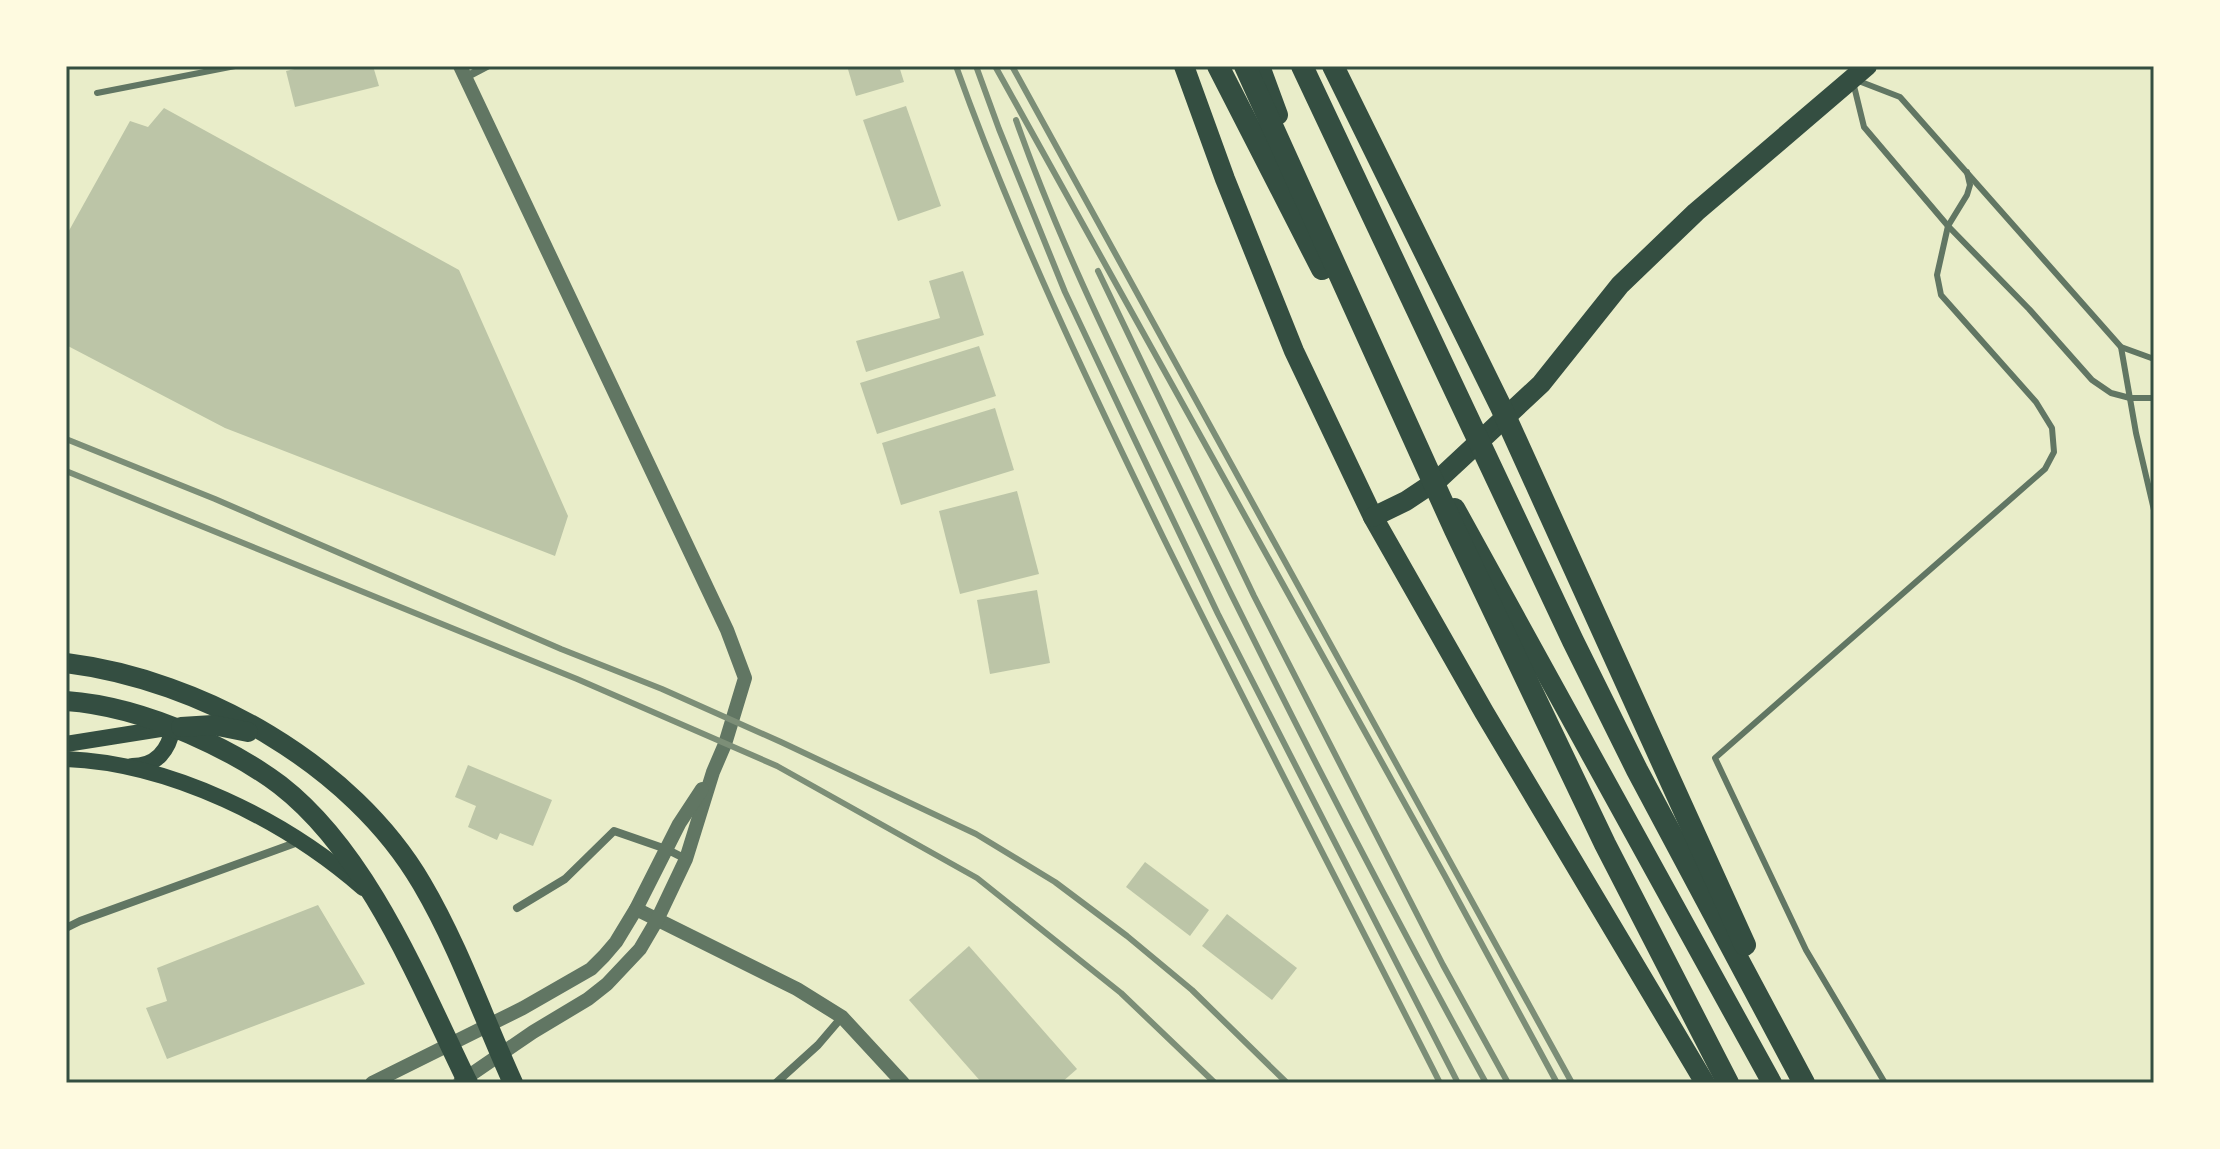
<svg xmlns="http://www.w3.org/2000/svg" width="2220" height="1149" viewBox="0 0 2220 1149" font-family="'Work Sans',sans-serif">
  <rect width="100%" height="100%" fill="#e9edc9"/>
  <g fill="#bcc5a7">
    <polygon points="307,66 373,66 379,86 295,107 286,71"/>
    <polygon points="847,66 899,66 904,82 856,96"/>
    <polygon points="906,106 941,206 898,221 863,120"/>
    <polygon points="164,108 459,270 568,516 555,556 225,428 66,345 66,236 130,121 148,127"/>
    <polygon points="963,271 984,335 866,372 856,341 940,318 929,281"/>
    <polygon points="979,346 996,396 877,434 860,383"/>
    <polygon points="995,408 1014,470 901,505 882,443"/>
    <polygon points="1017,491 1039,574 960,594 939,511"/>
    <polygon points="1037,590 1050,663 990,674 977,600"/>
    <polygon points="468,765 552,800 533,846 500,833 497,840 468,827 476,806 455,797"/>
    <polygon points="1145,862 1209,910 1190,936 1126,887"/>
    <polygon points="318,905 365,984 167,1059 146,1008 167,1001 157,968"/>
    <polygon points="1227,914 1297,968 1272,1000 1202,946"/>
    <polygon points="969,946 1077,1069 1061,1083 982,1083 909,1000"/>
  </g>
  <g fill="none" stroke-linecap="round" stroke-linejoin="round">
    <g stroke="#617663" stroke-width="6">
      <polyline points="1856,80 1900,97 2121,347 2154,359"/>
      <polyline points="1853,82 1864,127 1948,226 2029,309 2092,380 2111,393 2130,398 2154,398"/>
      <polyline points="97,93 235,66"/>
      <polyline points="2121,347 2136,433 2154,510"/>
      <polyline points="1885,1083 1806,950 1715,758 2045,469 2054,452 2052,428 2036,402 1941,295 1937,275 1948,226 1967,195 1970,185 1967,172"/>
    </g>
    <g stroke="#617663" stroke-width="8">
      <polyline points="466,77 487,66"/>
      <polyline points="517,908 565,879 614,831 666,849 686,859"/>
      <polyline points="66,928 80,921 298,842"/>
      <polyline points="776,1083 818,1045 842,1017"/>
    </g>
    <g stroke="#617663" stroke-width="14">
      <polyline points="636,909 797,989 842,1017 903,1083"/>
      <polyline points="460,1082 533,1032 588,999 607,984 640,949 657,920 686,859 713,772 725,744 745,678 727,630 460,66"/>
      <polyline points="372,1083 523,1008 591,969 604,956 616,942 636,909 679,824 702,789"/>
    </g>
    <g stroke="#344e41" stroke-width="16">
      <path d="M66,744L173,727C169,750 157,766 132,766"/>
      <path d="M66,759C171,763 285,820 363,888"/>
    </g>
    <g stroke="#344e41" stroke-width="20">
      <polyline points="1184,66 1225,179 1294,351 1373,517 1484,712 1705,1083"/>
      <polyline points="1260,66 1278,115"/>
      <polyline points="1455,508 1772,1083"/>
      <polyline points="1373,517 1406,501 1439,479 1541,384 1620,285 1696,212 1867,66"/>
      <path d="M66,663C202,680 352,764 422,884C459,947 483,1017 513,1083"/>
      <path d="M66,701C109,704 151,717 190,734C222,748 252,764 280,785C369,854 420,985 468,1083"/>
      <polyline points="181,727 213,725 248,732"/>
    </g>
    <g stroke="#344e41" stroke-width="22">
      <polyline points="1218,66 1322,269"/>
      <polyline points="1245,66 1455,530 1605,844 1728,1083"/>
      <polyline points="1302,66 1573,641 1637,770 1804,1083"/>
      <polyline points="1333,66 1501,407 1745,945"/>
    </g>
    <g stroke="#7c8e77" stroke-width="6">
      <path d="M956,66C1014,228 1088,383 1163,537C1253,720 1348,901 1440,1083"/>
      <polyline points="976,66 999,129 1065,292 1132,434 1218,614 1458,1083"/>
      <polyline points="995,66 1445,876 1557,1083"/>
      <polyline points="1012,66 1572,1083"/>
      <path d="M1016,120C1061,248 1122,369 1181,491C1277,691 1379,889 1486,1083"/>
      <polyline points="1098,271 1254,596 1443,965 1508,1083"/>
      <polyline points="66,439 215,499 561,649 662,689 781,742 976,834 1055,882 1127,936 1192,990 1287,1083"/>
      <polyline points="66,471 577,679 777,766 977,878 1121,993 1215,1083"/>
    </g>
  </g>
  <rect width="2220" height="1149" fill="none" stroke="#fefae0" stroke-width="136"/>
  <rect x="68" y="68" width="2084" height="1013" fill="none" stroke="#344e41" stroke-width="3"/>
</svg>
